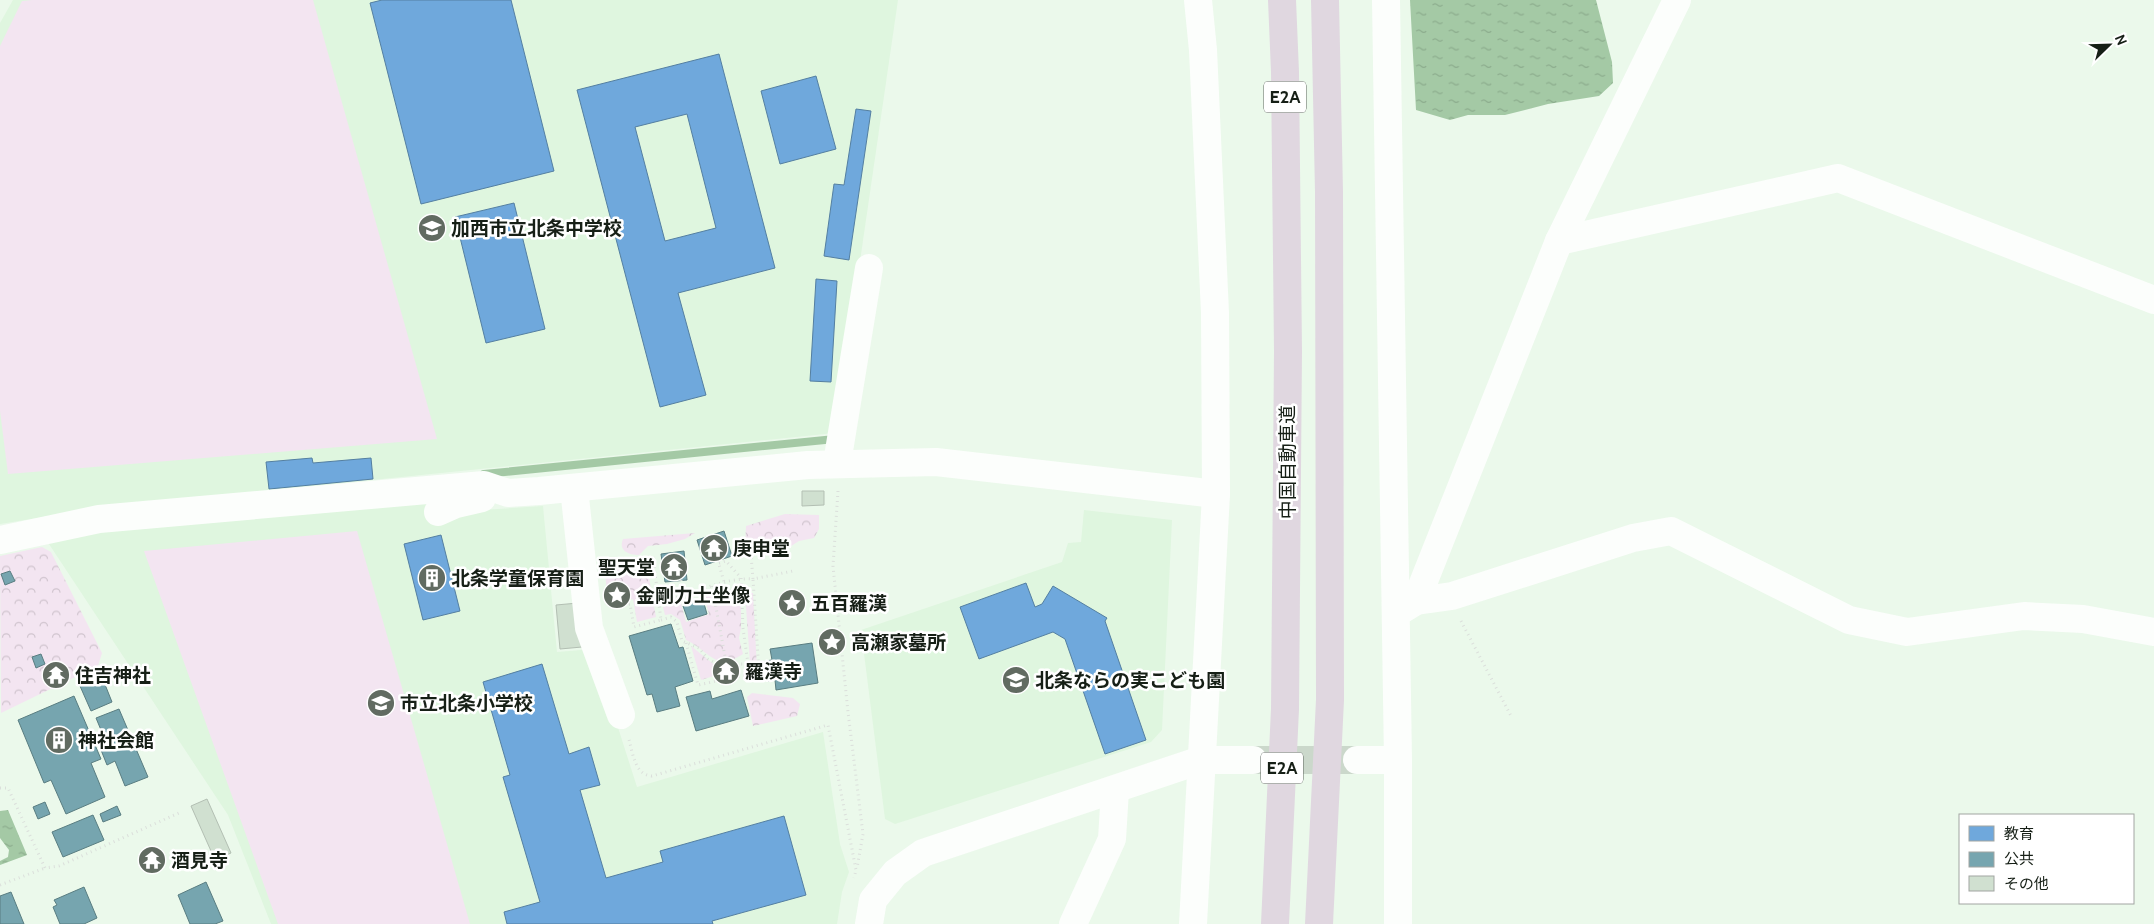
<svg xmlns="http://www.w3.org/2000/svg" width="2154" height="924" viewBox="0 0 2154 924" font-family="Cabin,'Noto Sans JP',sans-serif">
  <defs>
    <pattern id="forest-crowns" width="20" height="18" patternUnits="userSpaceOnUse" patternTransform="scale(1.25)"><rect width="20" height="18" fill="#f3e5f1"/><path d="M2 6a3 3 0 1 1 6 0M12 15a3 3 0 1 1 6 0" fill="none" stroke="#d0c4ce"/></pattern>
    <pattern id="water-ripples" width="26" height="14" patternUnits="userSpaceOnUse" patternTransform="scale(1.25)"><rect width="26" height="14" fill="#a4c9a5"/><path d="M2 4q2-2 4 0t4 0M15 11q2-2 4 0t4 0" fill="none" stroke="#8cac8d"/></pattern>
  </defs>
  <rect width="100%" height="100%" fill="#ebf9eb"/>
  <g fill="#dff6df">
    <polygon points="13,0 898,0 835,433 106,507 0,524 0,23"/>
    <polygon points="476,491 481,510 543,506 557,652 593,649 637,787 823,732 840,844 849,872 842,892 837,924 271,924 228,815 47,541 92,532"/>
    <polygon points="1084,510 1172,520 1162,730 1151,742 895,824 885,819 861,630 1062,562 1068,543 1081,542"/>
  </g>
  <g fill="url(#forest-crowns)">
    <polygon points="785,514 819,515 819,529 814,538 799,541 788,548 754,550 745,547 746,526"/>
    <path d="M695,533L685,539L667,544L648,546L639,555C629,555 618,551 623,539Z"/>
    <polygon points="42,547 51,552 102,653 98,666 1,713 0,556"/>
    <polygon points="618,562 649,578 656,617 637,622 633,599 617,601 614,592 607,592 604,563"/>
    <path d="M727,589L741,593V628L739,638L743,654C715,673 709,650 686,640L680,620L671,614L665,615L663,607L681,603L686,622L709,614L704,597Z"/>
    <polygon points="745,593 753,593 757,668 750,663"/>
    <polygon points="691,646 716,666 725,666 726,672 701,680"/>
    <polygon points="752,693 793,698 800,704 797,716 753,726 747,697"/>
  </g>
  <g fill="#f3e5f1">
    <polygon points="32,0 313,0 437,439 8,474 0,411 0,46 22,1"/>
    <polygon points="357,531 470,924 278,924 144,551"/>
  </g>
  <g fill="url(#water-ripples)">
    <polygon points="1410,0 1596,0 1612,62 1613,83 1599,96 1548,104 1505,115 1468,115 1450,120 1416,110"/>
    <polygon points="8,810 27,855 0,865 0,861 8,857 9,850 0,838 0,811"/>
  </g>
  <g fill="#6fa8dc" stroke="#547fa1" fill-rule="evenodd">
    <polygon points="382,0 511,0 554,171 421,204 370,3"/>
    <path d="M719,54L775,268L678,293L706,395L660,407L577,90ZM687,114L716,228L665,241L635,127Z"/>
    <polygon points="816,76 836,149 780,164 761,91"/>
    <polygon points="856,109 871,111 849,260 824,256 834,184 844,185"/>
    <polygon points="514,203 545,329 486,343 455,217"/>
    <polygon points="816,279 837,281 831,382 810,381"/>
    <polygon points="312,458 313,463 371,458 373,479 269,489 266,462"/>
    <polygon points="441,535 460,611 423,620 404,544"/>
    <polygon points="1026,583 1035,607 1042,604 1053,586 1107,618 1105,621 1146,740 1105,754 1065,639 1053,632 979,659 960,607"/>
    <polygon points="542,664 569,754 589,747 600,785 580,790 606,878 663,862 660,851 784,816 806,895 712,921 713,924 507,924 504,912 540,902 503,777 510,775 483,682"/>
  </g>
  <g fill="#76a5af" stroke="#597d81">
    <polygon points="724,531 732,556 705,565 697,540"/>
    <polygon points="684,551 687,580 665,582 661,554"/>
    <polygon points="10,571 15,581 5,585 1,574"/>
    <polygon points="703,600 707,614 688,620 683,606"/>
    <polygon points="671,624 679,648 683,647 693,681 675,687 680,706 657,712 652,694 647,695 629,636"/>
    <polygon points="812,643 818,683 776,690 775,680 768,681 765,661 772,660 770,649"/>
    <polygon points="41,654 45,664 36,668 32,657"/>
    <polygon points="102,677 112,702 91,711 80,686"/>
    <polygon points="741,690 749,716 696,731 686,697 710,691 712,699"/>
    <polygon points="74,696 101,759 91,763 105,797 66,814 51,780 44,783 18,720"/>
    <polygon points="119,709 148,777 125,786 115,761 107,765 99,745 106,742 96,718"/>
    <polygon points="45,802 50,814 38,819 33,807"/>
    <polygon points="117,806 121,815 103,822 100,814"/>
    <polygon points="93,815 104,840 63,857 52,832"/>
    <polygon points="206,882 223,921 215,924 190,924 178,895"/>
    <polygon points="84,887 97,918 84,924 60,924 53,907 57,905 54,900"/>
    <polygon points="11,892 24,924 0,924 0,896"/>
  </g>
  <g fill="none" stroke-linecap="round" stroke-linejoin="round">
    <polyline stroke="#a4c9a5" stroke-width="8" points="484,474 835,439"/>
  </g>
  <g fill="#d0e0d0" stroke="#b3bfb3">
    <polygon points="802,491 824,491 824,505 802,506"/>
    <polygon points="578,603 582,647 560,649 556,605"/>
    <polygon points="207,799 231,853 215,860 191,806"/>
  </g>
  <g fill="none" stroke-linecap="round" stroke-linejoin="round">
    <polyline stroke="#cbd8cb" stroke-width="28" stroke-dasharray="28 14" stroke-linecap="butt" points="1253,760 1357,760"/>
    <g stroke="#dbdfdb" stroke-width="3" stroke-dasharray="1 4" stroke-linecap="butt">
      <polyline points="838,491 833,566 848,712 863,834 857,868"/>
      <polyline points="750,543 753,579 793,571"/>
      <polyline points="623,558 654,577"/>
      <polyline points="718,561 724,582"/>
      <polyline points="719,563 726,561 741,578 743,628 748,664"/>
      <polyline points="681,580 683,596"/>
      <polyline points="712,586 729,678"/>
      <path d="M657,602C690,597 721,577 753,579L759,672"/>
      <polyline points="614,607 630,604 634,627 661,620 653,557"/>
      <polyline points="661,620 671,617 677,622 682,641 699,648 708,659 717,664 748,664 759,672"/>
      <polyline points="1461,621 1511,716"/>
      <polyline points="686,643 698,685 759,672"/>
      <path d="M629,740C633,754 635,775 652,776L828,725L856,870L854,878"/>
      <polyline points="0,788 8,788 45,868 59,866 179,813"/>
      <polyline points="0,885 45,868"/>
    </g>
    <g stroke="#fcfefc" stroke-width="28">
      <polyline points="1386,0 1398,760 1398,924"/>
      <polyline points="1559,241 1838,178 2154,300"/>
      <polyline points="837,463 869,268"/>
      <polyline points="574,488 589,628 621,715"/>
      <polyline points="438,512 456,504 482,498"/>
      <polyline points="0,540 99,519 484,485 508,493 539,491 808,465 936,462 1216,494"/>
      <polyline points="1416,601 1452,596 1633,538 1671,531 1849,620 1907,632 2024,616 2083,619 2154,632"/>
      <polyline points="1403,609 1416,601 1559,241 1677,0"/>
      <polyline points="1357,760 1398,760"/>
      <polyline points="869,924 873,900 895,873 923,853 1201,760 1253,760"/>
      <polyline points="1073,924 1112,839 1115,790"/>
      <polyline points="1193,924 1216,494 1215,313 1203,50 1198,0"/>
    </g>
    <g stroke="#e0d7e0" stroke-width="28">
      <polyline points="1275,924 1285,709 1288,351 1285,72 1282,0"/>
      <polyline points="1319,924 1330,700 1329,192 1325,0"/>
    </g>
  </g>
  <defs>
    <symbol id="school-disc" viewBox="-11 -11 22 22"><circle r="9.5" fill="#616b61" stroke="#fff"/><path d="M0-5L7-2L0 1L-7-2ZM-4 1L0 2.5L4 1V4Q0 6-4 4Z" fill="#fff"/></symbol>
    <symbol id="temple-disc" viewBox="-11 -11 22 22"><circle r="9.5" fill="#616b61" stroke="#fff"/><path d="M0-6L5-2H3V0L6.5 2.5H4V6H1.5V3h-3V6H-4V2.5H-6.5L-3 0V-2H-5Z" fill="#fff"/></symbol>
    <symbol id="building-disc" viewBox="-11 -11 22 22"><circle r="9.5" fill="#616b61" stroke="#fff"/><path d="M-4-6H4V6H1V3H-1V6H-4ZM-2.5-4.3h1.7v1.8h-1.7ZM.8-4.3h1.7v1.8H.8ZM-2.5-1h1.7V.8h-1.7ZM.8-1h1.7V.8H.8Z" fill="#fff"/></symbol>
    <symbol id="sight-disc" viewBox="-11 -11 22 22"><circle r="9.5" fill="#616b61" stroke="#fff"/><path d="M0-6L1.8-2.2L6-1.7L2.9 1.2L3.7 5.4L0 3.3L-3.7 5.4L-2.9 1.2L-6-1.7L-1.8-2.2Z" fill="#fff"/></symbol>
  </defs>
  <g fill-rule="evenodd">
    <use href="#school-disc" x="416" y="212" width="32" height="32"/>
    <use href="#temple-disc" x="698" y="532" width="32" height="32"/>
    <use href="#temple-disc" x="658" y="551" width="32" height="32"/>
    <use href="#building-disc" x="416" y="562" width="32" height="32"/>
    <use href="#sight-disc" x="601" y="579" width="32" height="32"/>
    <use href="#sight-disc" x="776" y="587" width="32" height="32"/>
    <use href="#sight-disc" x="816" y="626" width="32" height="32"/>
    <use href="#temple-disc" x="710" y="655" width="32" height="32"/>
    <use href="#temple-disc" x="40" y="659" width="32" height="32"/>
    <use href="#school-disc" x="1000" y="664" width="32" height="32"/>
    <use href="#school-disc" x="365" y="687" width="32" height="32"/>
    <use href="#building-disc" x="43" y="724" width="32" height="32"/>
    <use href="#temple-disc" x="136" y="844" width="32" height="32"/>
  </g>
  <g text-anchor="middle" stroke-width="5" stroke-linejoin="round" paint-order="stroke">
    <g fill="#fff" stroke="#5c625c" stroke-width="1">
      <rect x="1264" y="81.5" width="42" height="31" rx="4"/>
      <rect x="1261" y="752.5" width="42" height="31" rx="4"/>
    </g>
    <g font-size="18" font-weight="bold" fill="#161f16">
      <text x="1285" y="103">E2A</text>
      <text x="1282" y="774">E2A</text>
    </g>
    <g font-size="19" font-weight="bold" fill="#161f16" stroke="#fff" text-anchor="start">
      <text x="451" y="235">加西市立北条中学校</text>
      <text x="733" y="555">庚申堂</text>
      <text x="655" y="574" text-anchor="end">聖天堂</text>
      <text x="451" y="585">北条学童保育園</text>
      <text x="636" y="602">金剛力士坐像</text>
      <text x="811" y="610">五百羅漢</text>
      <text x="851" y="649">高瀬家墓所</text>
      <text x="745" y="678">羅漢寺</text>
      <text x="75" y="682">住吉神社</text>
      <text x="1035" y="687">北条ならの実こども園</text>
      <text x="400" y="710">市立北条小学校</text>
      <text x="78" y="747">神社会館</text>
      <text x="171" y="867">酒見寺</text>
    </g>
    <g font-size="19" fill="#161f16" stroke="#fff">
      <text transform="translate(1287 462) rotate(-90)" y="7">中国自動車道</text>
    </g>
  </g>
  <rect x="1959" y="814" width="175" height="90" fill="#ffffff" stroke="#a2a5a2"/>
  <rect x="1969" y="826" width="25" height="15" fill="#6fa8dc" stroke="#a2a5a2"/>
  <text x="2004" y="839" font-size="15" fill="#161f16">教育</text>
  <rect x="1969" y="852" width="25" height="15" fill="#76a5af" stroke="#a2a5a2"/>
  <text x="2004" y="864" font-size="15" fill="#161f16">公共</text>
  <rect x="1969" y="876" width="25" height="15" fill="#d0e0d0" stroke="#a2a5a2"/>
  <text x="2004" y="889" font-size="15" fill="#161f16">その他</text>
  <g transform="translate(2109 45) rotate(67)" stroke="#ffffff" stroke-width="4" paint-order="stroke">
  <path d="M0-4L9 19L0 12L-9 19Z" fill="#161f16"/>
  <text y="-8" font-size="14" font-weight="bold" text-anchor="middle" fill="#161f16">N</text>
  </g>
</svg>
